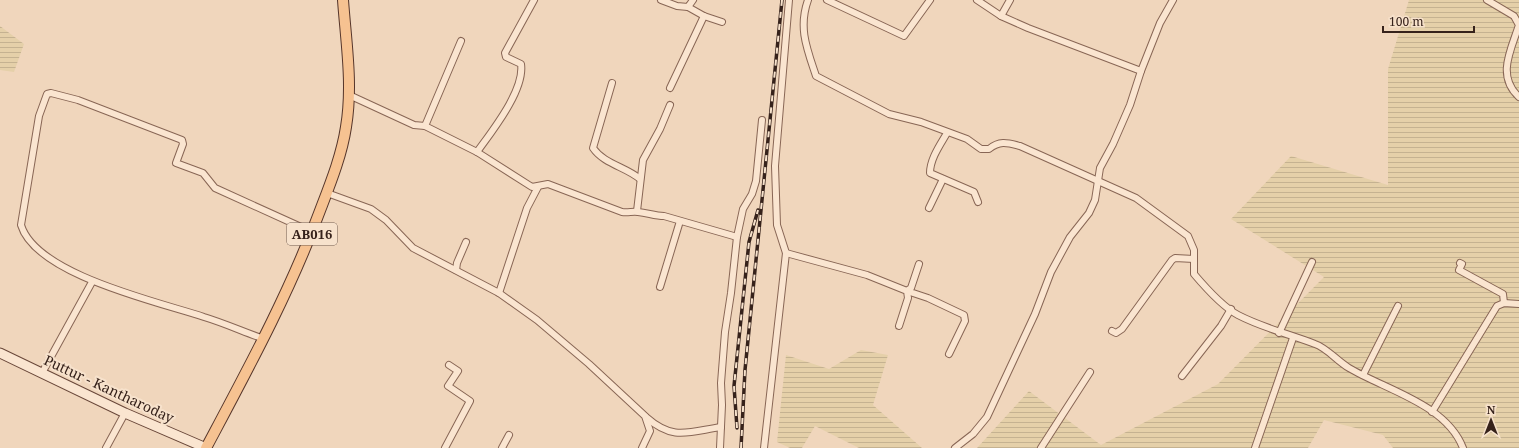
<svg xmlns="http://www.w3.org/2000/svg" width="1519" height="448" viewBox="0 0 1519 448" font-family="'Noto Serif',serif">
  <defs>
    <pattern id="farmland-rules" width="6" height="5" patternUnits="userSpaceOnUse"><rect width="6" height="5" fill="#e5d0a9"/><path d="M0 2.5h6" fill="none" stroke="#c5b291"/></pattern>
  </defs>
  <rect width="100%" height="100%" fill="#f0d6bc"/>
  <g fill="url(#farmland-rules)">
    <polygon points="1409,0 1519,0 1519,448 1393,448 1383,435 1324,420 1308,448 977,448 1029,391 1101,445 1218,384 1324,277 1231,219 1291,156 1388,185 1388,69"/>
    <polygon points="0,26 24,44 14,72 0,70"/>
    <polygon points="861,350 888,355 873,405 922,448 859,448 815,426 802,448 790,448 777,442 786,355 829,369"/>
  </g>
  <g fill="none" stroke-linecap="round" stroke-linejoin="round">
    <defs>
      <g id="minor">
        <polyline points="661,0 677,6 688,7 693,0"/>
        <path d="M808,0C798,28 807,49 816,76L889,114L921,122L967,139L981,149H989C1000,140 1008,143 1020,146L1136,198L1188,236L1194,250V274C1205,287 1223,307 1238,315C1263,328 1289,334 1315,344C1327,348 1337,361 1349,368C1386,390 1446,404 1463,448"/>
        <polyline points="827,0 904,36 930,0"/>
        <polyline points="977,0 1001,16 1028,28 1141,71"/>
        <path d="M1487,0L1514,16L1519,25C1511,50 1496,76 1519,97"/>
        <polyline points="688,7 704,16 722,22"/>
        <polyline points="1001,16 1010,0"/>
        <path d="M612,83L593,148C604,164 626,167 640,179"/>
        <polyline points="670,88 704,16"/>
        <path d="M349,95L414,125L425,126L477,152L532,187L548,184L622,212C628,213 633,211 638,212C648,213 655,216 664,216L737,237"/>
        <polyline points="425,126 461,41"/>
        <path d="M947,133C940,145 930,159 930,173L974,192L978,202"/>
        <path d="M477,152C492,131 525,90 521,64L506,57L505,53L534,0"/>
        <polyline points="327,193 371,209 386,220 413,248 499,293 537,320 589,364 645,416 650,431 642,448"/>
        <polyline points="929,208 943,179"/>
        <polyline points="637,211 643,160 660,129 670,105"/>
        <polyline points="786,253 867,275 907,291 908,298 899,326"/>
        <polyline points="1460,263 1462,264 1459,270 1503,294 1504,303"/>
        <polyline points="919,264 911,288 907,291 928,298 964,315 965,321 949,354"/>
        <polyline points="456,270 457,263 466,242"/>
        <polyline points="660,287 680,221"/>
        <polyline points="499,293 527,208 538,187"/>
        <polyline points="1112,331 1116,333 1122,329 1172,260 1175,258 1194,259"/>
        <polyline points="1279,333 1312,262"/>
        <path d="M264,339C244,332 224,323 204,317C159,302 36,275 21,225L39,116L47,94L51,93L78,100L182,140L183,144L176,163L203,173L215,188L312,232"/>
        <polyline points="42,373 92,282"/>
        <polyline points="1363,375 1398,306"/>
        <polyline points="1182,376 1221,326 1231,309"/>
        <polyline points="1432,412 1497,306 1504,303 1519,304"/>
        <path d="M646,417C673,441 688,432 721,427"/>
        <polyline points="106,448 125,413"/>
        <polyline points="445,448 470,401 448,386 458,371 449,365"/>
        <polyline points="502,448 509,435"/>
        <polyline points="720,448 722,405 721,383 725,332 731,293 737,237 743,209 752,194 756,181 762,120"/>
        <polyline points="764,448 786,253 777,225 775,166 789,0"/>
        <polyline points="955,448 973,434 987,417 1035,314 1051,272 1070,237 1089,213 1095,200 1100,168 1113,144 1130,105 1141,71 1160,23 1173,0"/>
        <polyline points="1041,448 1090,372"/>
        <polyline points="1255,448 1293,338"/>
      </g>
      <polyline id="secondary" points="0,353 125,413 206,448"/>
      <path id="primary" d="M206,448C248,369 290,292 321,208C331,182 342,154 346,127C353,85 346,42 343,0"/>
    </defs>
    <use href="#minor" stroke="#865" stroke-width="8"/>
    <use href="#secondary" stroke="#694739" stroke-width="11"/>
    <use href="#primary" stroke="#55352a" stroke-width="12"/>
    <use href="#minor" stroke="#fae5d0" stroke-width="6"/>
    <use href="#secondary" stroke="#fae5d0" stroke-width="9"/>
    <use href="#primary" stroke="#f6c291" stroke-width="10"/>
    <defs>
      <g id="rail">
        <polyline points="737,428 734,386 749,242 758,210"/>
        <polyline points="741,448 745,370 782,0"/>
      </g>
    </defs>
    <use href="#rail" stroke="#36221b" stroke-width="3.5"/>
    <use href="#rail" stroke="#f7e2cc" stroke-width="2" stroke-dasharray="6" stroke-linecap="butt"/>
  </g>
  <g text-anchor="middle" stroke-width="4" stroke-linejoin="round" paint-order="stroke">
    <rect fill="#f7e2cc" stroke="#705c50" stroke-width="1" x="287" y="223" width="50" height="22" rx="3"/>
    <g font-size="13" font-weight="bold" fill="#36221b">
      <text x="312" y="239">AB016</text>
    </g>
    <g font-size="14" fill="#36221b" stroke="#f7e2cc">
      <text transform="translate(109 389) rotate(25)" y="5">Puttur - Kantharoday</text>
    </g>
  </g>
  <g transform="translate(1491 420)" stroke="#f7e2cc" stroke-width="3" paint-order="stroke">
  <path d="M0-3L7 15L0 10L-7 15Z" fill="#36221b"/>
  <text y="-6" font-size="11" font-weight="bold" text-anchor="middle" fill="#36221b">N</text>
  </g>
  <path d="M1383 26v6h91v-6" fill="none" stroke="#36221b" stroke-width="2"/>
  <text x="1389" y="26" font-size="12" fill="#36221b" stroke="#f7e2cc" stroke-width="3" paint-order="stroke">100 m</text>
</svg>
